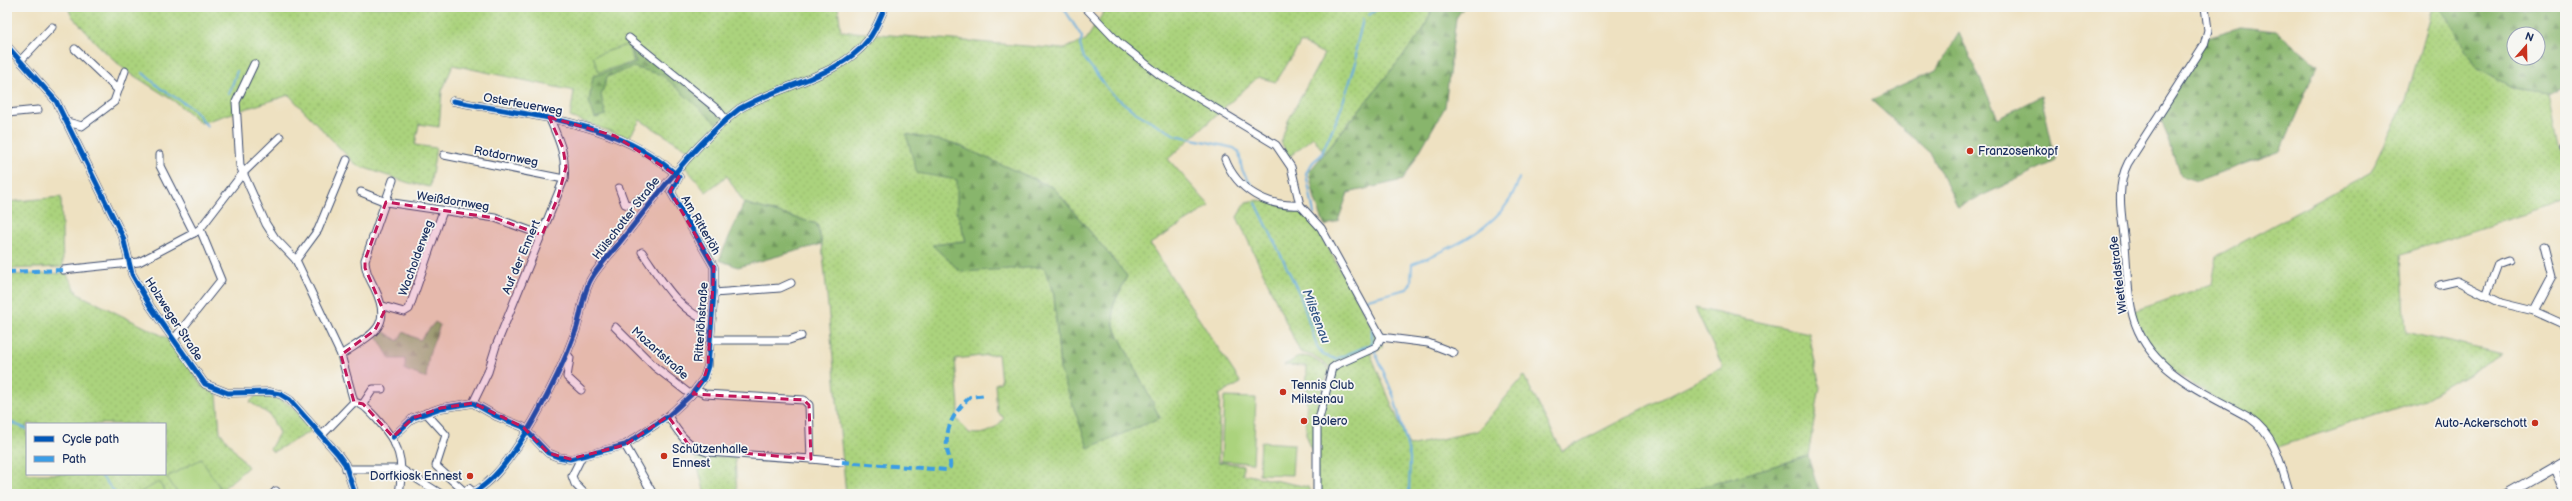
<svg xmlns="http://www.w3.org/2000/svg" width="2572" height="501" viewBox="0 0 2572 501" font-family="'Balsamiq Sans',sans-serif">
  <defs>
    <pattern id="grass-dots" width="8" height="8" patternUnits="userSpaceOnUse"><rect width="8" height="8" fill="#abd37d"/><path d="M2 2h.1M6 6h.1" fill="none" stroke="#93b56e" stroke-width="1.8" stroke-linecap="round"/></pattern>
    <pattern id="forest-firs" width="22" height="20" patternUnits="userSpaceOnUse"><rect width="22" height="20" fill="#88b56c"/><path d="M5 1l3.5 6h-7zM16 11l3.5 6h-7z" fill="#6e945c"/></pattern>
  </defs>
  <rect width="100%" height="100%" fill="#f6f6f2"/>
  <filter id="ink" filterUnits="userSpaceOnUse"><feTurbulence type="fractalNoise" baseFrequency=".025" numOctaves="2"/><feDisplacementMap in="SourceGraphic" scale="8" xChannelSelector="R" yChannelSelector="G"/><feConvolveMatrix kernelMatrix="1 2 1 2 8 2 1 2 1" color-interpolation-filters="sRGB"/></filter>
  <filter id="wash" filterUnits="userSpaceOnUse"><feTurbulence type="fractalNoise" baseFrequency=".012" numOctaves="4" result="noise"/><feDisplacementMap in="SourceGraphic" scale="16" xChannelSelector="R" yChannelSelector="G"/><feGaussianBlur stdDeviation="0.9" result="paint"/><feColorMatrix in="noise" values="0 0 0 0 0 0 0 0 0 0 0 0 0 0 0 0 0 1.4 0 .05"/><feComposite in="paint" operator="in"/></filter>
  <g filter="url(#wash)">
    <rect width="100%" height="100%" fill="#eee1c1"/>
    <g fill="url(#grass-dots)" stroke="#63816e" fill-rule="evenodd">
      <path d="M68,7H838L841,31L1063,49L1086,40L1107,7H1433L1423,31L1324,153L1313,137L1289,157L1281,142L1288,121L1324,54L1301,42L1276,82L1258,77L1168,159L1210,206L1150,244L1241,383L1220,394L1218,462L1243,465V474L1308,487L1311,494H846L822,244L817,224L744,203L727,176L706,192L681,162L690,151L640,120L629,138L570,117L574,91L453,65L442,91L439,127L419,124L415,145L436,148L430,187L409,183L356,165L289,95L201,123L174,101L125,70L98,45L71,15ZM953,143L1054,188L1127,276L1113,306L1114,326L1160,418L1060,369L1054,295L1044,267H1031L933,245L966,241L957,212L958,180ZM998,354L1001,382L995,384L997,412L1004,418C994,431 985,436 969,433L956,418L959,407L955,359Z"/>
      <polygon points="2432,7 2440,7 2476,68 2512,87 2551,92 2565,164 2565,201 2401,254 2406,332 2502,354 2425,399 2275,448 2263,429 2157,361 2132,312 2212,284 2217,256 2371,172 2406,100"/>
      <polygon points="61,197 63,267 7,269 7,202"/>
      <polygon points="1258,200 1299,209 1316,226 1383,347 1370,353 1409,446 1477,431 1524,376 1562,451 1723,367 1695,308 1809,333 1820,387 1808,456 1678,494 1317,494 1317,427 1332,368 1311,355 1300,352 1237,217 1246,202"/>
      <path d="M66,273L78,294L169,339L202,386L217,394L220,432L248,467L217,494H7V275ZM27,424H165V474H27Z"/>
      <path d="M1301,356L1310,357L1330,369C1317,399 1314,425 1314,456L1306,434L1307,366L1284,365Z"/>
      <path d="M257,394C288,398 294,408 313,430L273,452L270,449L279,433L270,415L250,402Z"/>
      <polygon points="694,451 707,456 735,458 737,494 705,494"/>
    </g>
    <g fill="url(#forest-firs)" stroke="#527265" fill-rule="evenodd">
      <polygon points="1433,7 1464,7 1456,18 1445,107 1403,180 1348,193 1338,221 1325,226 1315,200 1309,172 1423,31"/>
      <path d="M2440,7H2565V85L2551,92L2512,87L2476,68ZM2514,34H2538V58H2514Z"/>
      <polygon points="2241,27 2276,31 2317,65 2281,151 2197,181 2180,176 2160,115 2207,37"/>
      <polygon points="1959,33 1998,118 2041,96 2056,161 1958,207 1931,154 1871,100 1936,70"/>
      <polygon points="630,41 717,112 721,118 716,123 662,75 633,67 607,77 601,96 606,115 595,118 589,102 593,76 636,63 628,42"/>
      <polygon points="906,134 953,143 1054,188 1127,276 1113,306 1114,326 1160,418 1088,448 1060,369 1054,295 1044,267 961,272 932,245 966,241 957,212 957,180 917,173"/>
      <polygon points="744,203 817,224 822,244 738,267 719,260"/>
      <polygon points="435,322 440,325 429,354 426,378 405,370 405,359 390,359 376,335 383,331 398,341 403,332 420,340"/>
      <polygon points="1808,456 1820,494 1678,494"/>
    </g>
    <g fill="#abd37d" stroke="#63816e">
      <polygon points="627,45 634,62 599,72 593,56"/>
      <polygon points="1224,397 1256,398 1253,463 1221,461"/>
      <polygon points="1261,442 1294,444 1292,475 1259,474"/>
      <polygon points="201,459 220,488 208,494 178,494 167,477"/>
      <polygon points="159,482 167,494 137,494"/>
    </g>
    <g fill="none" stroke-linecap="round" stroke-linejoin="round">
      <g stroke="#69aedf" stroke-width="2">
        <polyline points="1063,7 1082,37 1080,45 1084,58 1112,94 1135,112 1175,135 1234,148 1239,152 1242,170 1254,189"/>
        <polyline points="1369,15 1380,7"/>
        <polyline points="143,73 160,88 192,108 207,126"/>
        <polyline points="229,94 237,71"/>
        <polyline points="1256,203 1300,295 1317,346 1323,355 1336,359 1372,344 1394,397 1404,434 1410,458 1409,494"/>
        <polyline points="1314,214 1306,173 1313,162 1321,155 1339,114 1356,63 1356,48 1363,19"/>
        <path d="M1364,300L1407,289L1411,283L1412,264C1451,249 1509,223 1519,178"/>
        <polyline points="1372,343 1372,328"/>
        <polyline points="7,421 27,429"/>
        <polyline points="100,474 116,494"/>
      </g>
    </g>
  </g>
  <g filter="url(#ink)">
    <g fill="none" stroke-linecap="round" stroke-linejoin="round">
      <defs>
        <g id="minor">
          <polyline points="1085,7 1118,42 1160,75 1276,145 1291,167 1300,205"/>
          <path d="M2205,7L2208,30L2204,45L2128,163C2115,188 2122,217 2125,244C2127,267 2127,293 2133,316C2148,372 2205,392 2250,418C2276,436 2281,466 2290,494"/>
          <polyline points="629,38 718,110 726,120"/>
          <polyline points="7,46 56,101 123,237 132,274 150,306 205,384 228,393 269,392 280,394 290,400 337,453 345,464 355,494"/>
          <polyline points="75,49 118,90"/>
          <polyline points="21,60 52,27"/>
          <polyline points="254,64 236,102 240,166 266,224 275,238 296,260 341,355 354,402 322,435"/>
          <polyline points="7,113 38,110"/>
          <polyline points="67,122 82,126 114,102 125,71"/>
          <polyline points="2564,148 2565,147"/>
          <polyline points="160,155 160,166 194,233"/>
          <polyline points="444,155 564,179"/>
          <path d="M1225,159C1237,190 1267,207 1300,205L1321,228L1381,337L1376,347L1336,365L1332,368L1317,427V494"/>
          <polyline points="619,188 625,204 630,205 641,198 653,200"/>
          <polyline points="361,192 386,202 495,218 542,235"/>
          <path d="M642,252C663,282 676,308 710,323"/>
          <polyline points="296,260 318,230 347,160"/>
          <polyline points="63,270 139,262 194,233 200,229 243,173 280,137"/>
          <polyline points="2440,285 2457,281 2501,303 2534,311 2565,325"/>
          <polyline points="714,293 780,288 791,283"/>
          <polyline points="2486,296 2498,264 2509,260"/>
          <polyline points="383,306 404,312 409,309 443,211"/>
          <polyline points="2534,311 2552,277 2544,246"/>
          <polyline points="615,327 655,367 691,395"/>
          <polyline points="1381,337 1428,343 1454,353"/>
          <polyline points="174,339 221,280 200,229"/>
          <polyline points="710,340 789,340 801,336"/>
          <polyline points="567,354 570,358 567,377 581,390"/>
          <path d="M341,355C371,334 394,328 375,289C370,279 365,271 365,260L393,180"/>
          <path d="M354,402C364,404 368,410 376,418C399,444 405,459 399,494"/>
          <path d="M473,403L488,372L496,346L564,179C567,155 558,138 549,117"/>
          <polyline points="363,404 373,389 382,389"/>
          <polyline points="426,413 446,435 436,466 464,491"/>
          <path d="M668,416C679,434 687,446 707,452L811,459L809,405L804,400L705,394L695,390"/>
          <path d="M393,437L413,418L441,408L473,403L496,416L523,427L548,453L558,457L570,459L625,445L668,416L691,395L704,378L708,366L714,293V267L671,192L679,177C617,119 531,117 453,101"/>
          <polyline points="625,445 653,494"/>
          <polyline points="581,458 572,476 575,484 585,494"/>
          <polyline points="811,459 842,462"/>
          <polyline points="2554,468 2564,494"/>
          <polyline points="346,469 401,469 441,494"/>
          <path d="M474,492C514,471 561,372 576,330C581,315 582,298 589,283C595,269 610,255 620,242C657,196 692,146 739,109C777,86 841,76 868,40C876,30 880,18 885,7"/>
          <polyline points="273,494 276,491"/>
        </g>
        <polyline id="tertiary" points="463,494 469,489 475,494"/>
        <polyline id="secondary" points="2507,494 2565,461"/>
      </defs>
      <use href="#minor" stroke="#3b4a6d" stroke-width="9"/>
      <use href="#tertiary" stroke="#3b4a6d" stroke-width="10"/>
      <use href="#secondary" stroke="#3b4a6d" stroke-width="11"/>
      <use href="#minor" stroke="#fff" stroke-width="7"/>
      <use href="#tertiary" stroke="#fff" stroke-width="8"/>
      <use href="#secondary" stroke="#fff" stroke-width="9"/>
      <g stroke="#3b9de6" stroke-width="4" stroke-dasharray="8 4" stroke-linecap="butt">
        <polyline points="7,272 63,270"/>
        <path d="M842,462L947,470L950,467C951,460 948,456 947,449C945,427 954,412 970,397L986,395"/>
      </g>
      <defs>
        <g id="cycleway">
          <polyline points="7,46 56,101 123,237 132,274 150,306 205,384 228,393 269,392 280,394 290,400 337,453 345,464 355,494"/>
          <path d="M393,437L413,418L441,408L473,403L496,416L523,427L548,453L558,457L570,459L625,445L668,416L691,395L704,378L708,366L714,293V267L671,192L679,177C617,119 531,117 453,101"/>
          <path d="M474,492C514,471 561,372 576,330C581,315 582,298 589,283C595,269 610,255 620,242C657,196 692,146 739,109C777,86 841,76 868,40C876,30 880,18 885,7"/>
        </g>
      </defs>
      <use href="#cycleway" stroke="#f6f6f2" stroke-width="8"/>
      <use href="#cycleway" stroke="#0057b8" stroke-width="5"/>
    </g>
  </g>
  <path fill="#c2185b" fill-opacity="0.2" stroke="#c2185b" stroke-width="3" stroke-dasharray="8 5" stroke-linejoin="round" d="M549,117L615,136L679,177L670,191L714,267L708,366L704,378L693,394L804,400L809,405L811,459L696,449L688,444L668,416L625,445L570,459L548,453L523,427L473,403L441,408L413,418L393,437L363,404L354,402L341,355L375,330L384,312L365,268V260L386,202L495,218L542,235L558,197L566,167L563,148Z"/>
  <g fill="#c8321e" stroke="#f6f6f2" stroke-width="1.5">
    <circle cx="1970" cy="151" r="4"/>
    <circle cx="1283" cy="392" r="4"/>
    <circle cx="1304" cy="421" r="4"/>
    <circle cx="2535" cy="423" r="4"/>
    <circle cx="664" cy="456" r="4"/>
    <circle cx="470" cy="476" r="4"/>
  </g>
  <g text-anchor="middle" stroke-width="3.5" stroke-linejoin="round" paint-order="stroke">
    <g font-size="12" fill="#1b2f5e" stroke="#f6f6f2">
      <text transform="translate(523 104) rotate(10)" y="4">Osterfeuerweg</text>
      <text transform="translate(506 156) rotate(11)" y="4">Rotdornweg</text>
      <text transform="translate(453 201) rotate(9)" y="4">Weißdornweg</text>
      <text transform="translate(626 218) rotate(-52)" y="4">Hülschotter Straße</text>
      <text transform="translate(701 225) rotate(60)" y="4">Am Ritterlöh</text>
      <text transform="translate(521 257) rotate(-67)" y="4">Auf der Ennert</text>
      <text transform="translate(416 258) rotate(-70)" y="4">Wacholderweg</text>
      <text transform="translate(2118 275) rotate(-97)" y="4">Wietfeldstraße</text>
      <text transform="translate(174 319) rotate(57)" y="4">Holzweger Straße</text>
      <text transform="translate(701 322) rotate(-86)" y="4">Ritterlöhstraße</text>
      <text transform="translate(660 353) rotate(42)" y="4">Mozartstraße</text>
    </g>
    <g font-size="12" fill="#1b2f5e" stroke="#f6f6f2" text-anchor="start">
      <text x="1978" y="155">Franzosenkopf</text>
      <text x="1291" y="389">Tennis Club<tspan x="1291" dy="14">Milstenau</tspan></text>
      <text x="1312" y="425">Bolero</text>
      <text x="2527" y="427" text-anchor="end">Auto-Ackerschott</text>
      <text x="672" y="453">Schützenhalle<tspan x="672" dy="14">Ennest</tspan></text>
      <text x="462" y="480" text-anchor="end">Dorfkiosk Ennest</text>
    </g>
    <g font-size="13" font-style="italic" fill="#325585" stroke="#f6f6f2">
      <text transform="translate(1317 316) rotate(69)" y="5">Milstenau</text>
    </g>
  </g>
  <rect width="2572" height="501" fill="none" stroke="#f6f6f2" stroke-width="24"/>
  <rect x="26" y="423" width="140" height="52" fill="#f6f6f2" stroke="#9ea6b7"/>
  <rect x="34" y="436" width="20" height="6" fill="#0057b8" stroke="#9ea6b7"/>
  <text x="62" y="443" font-size="12" fill="#1b2f5e">Cycle path</text>
  <rect x="34" y="456" width="20" height="6" fill="#3b9de6" stroke="#9ea6b7"/>
  <text x="62" y="463" font-size="12" fill="#1b2f5e">Path</text>
  <g transform="translate(2526 46) rotate(20)"><circle r="19" fill="#f6f6f2" stroke="#9ea6b7"/>
  <path d="M0-3L7 15L0 10L-7 15Z" fill="#c8321e"/>
  <text y="-6" font-size="11" font-weight="bold" text-anchor="middle" fill="#1b2f5e">N</text>
  </g>
</svg>
